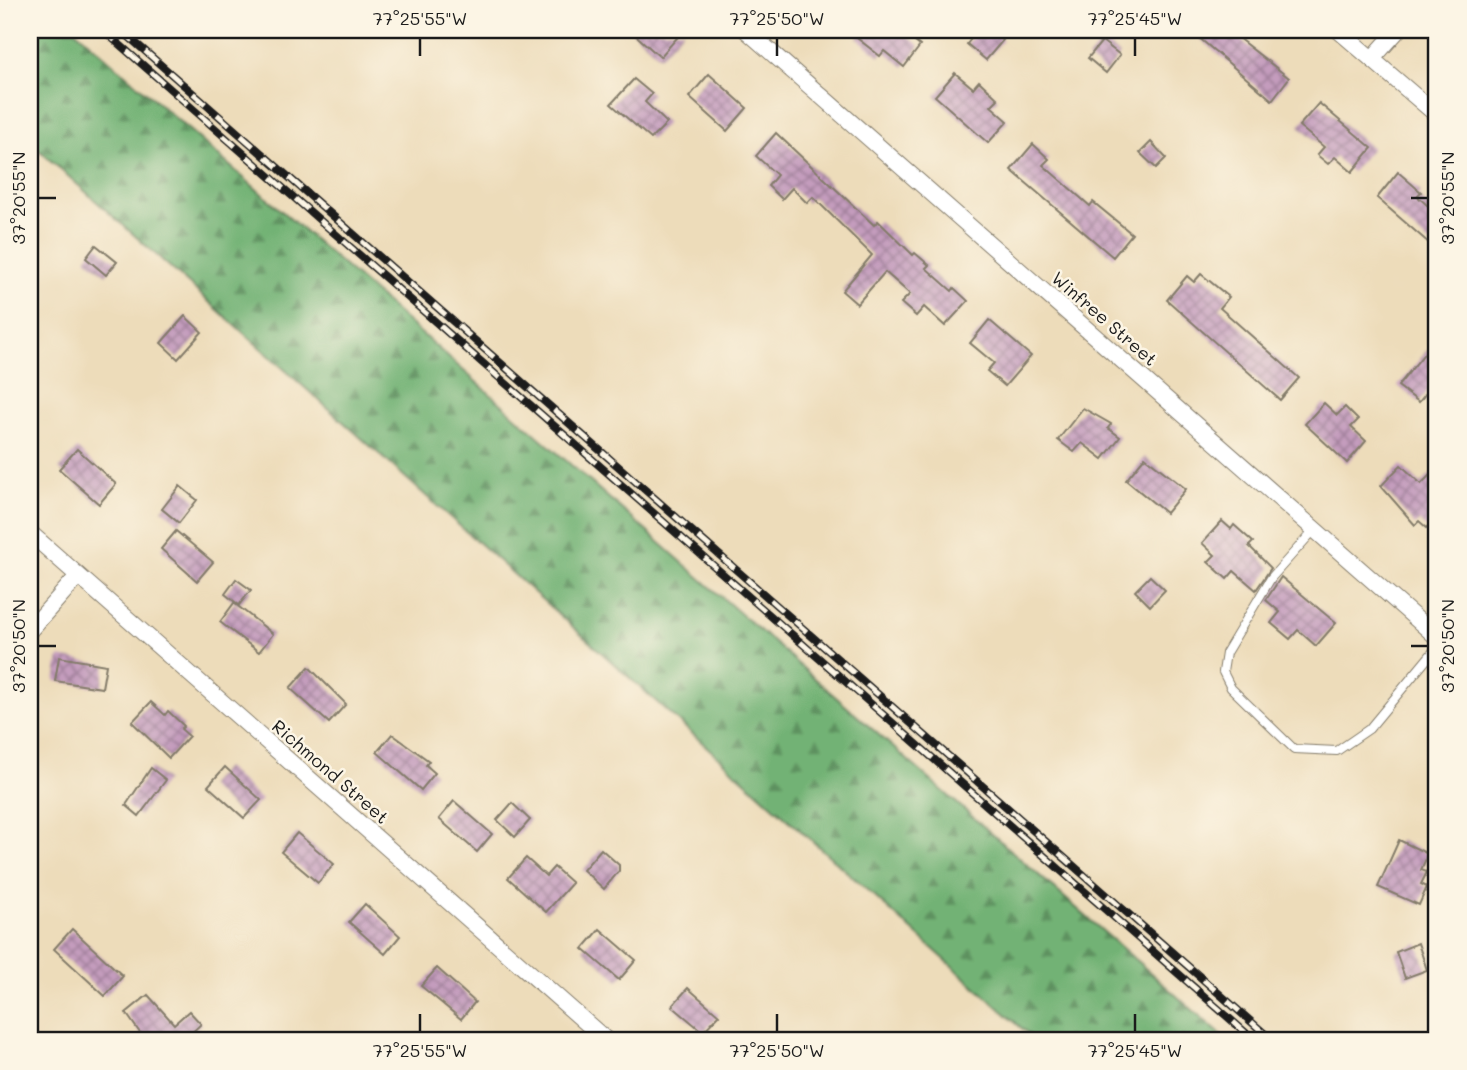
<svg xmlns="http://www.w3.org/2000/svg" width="1467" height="1070" viewBox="0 0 1467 1070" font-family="Mali,sans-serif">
  <defs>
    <pattern id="forest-firs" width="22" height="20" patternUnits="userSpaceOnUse" patternTransform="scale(1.75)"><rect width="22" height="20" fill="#72b275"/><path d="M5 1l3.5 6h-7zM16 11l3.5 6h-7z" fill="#5d905f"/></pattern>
    <pattern id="building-cross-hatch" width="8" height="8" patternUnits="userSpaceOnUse" patternTransform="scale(1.75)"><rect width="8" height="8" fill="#c49cbd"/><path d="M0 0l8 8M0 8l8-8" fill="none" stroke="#9e7e99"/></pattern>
  </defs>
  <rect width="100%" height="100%" fill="#fcf5e5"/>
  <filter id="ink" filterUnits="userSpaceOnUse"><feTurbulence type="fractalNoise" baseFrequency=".0143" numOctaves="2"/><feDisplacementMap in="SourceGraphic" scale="14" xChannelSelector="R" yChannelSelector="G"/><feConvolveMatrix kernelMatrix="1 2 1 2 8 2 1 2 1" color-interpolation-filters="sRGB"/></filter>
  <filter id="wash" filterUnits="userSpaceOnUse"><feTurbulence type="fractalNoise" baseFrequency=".00686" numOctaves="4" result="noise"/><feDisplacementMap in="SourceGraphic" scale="28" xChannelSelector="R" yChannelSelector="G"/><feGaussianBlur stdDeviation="1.57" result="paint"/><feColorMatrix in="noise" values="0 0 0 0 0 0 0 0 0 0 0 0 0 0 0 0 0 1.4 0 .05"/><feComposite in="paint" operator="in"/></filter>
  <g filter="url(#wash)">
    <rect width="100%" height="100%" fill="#eddcba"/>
    <polygon fill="url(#forest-firs)" stroke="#476748" stroke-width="2" points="30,30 75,30 1227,1040 1035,1040 30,142"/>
    <g id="blocks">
      <g fill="url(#building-cross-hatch)">
        <polygon points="630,30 684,30 660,57"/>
        <polygon points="864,30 900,30 920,46 904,67 884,51 880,56 857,38"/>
        <polygon points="978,30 991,30 1003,40 986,60 967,44"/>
        <polygon points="1190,30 1228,30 1289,78 1272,100"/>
        <polygon points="1102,41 1120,55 1106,73 1088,58"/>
        <polygon points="955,73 973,88 979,81 998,99 991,106 1008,121 988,143 935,96"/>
        <polygon points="709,74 747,108 727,131 689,97"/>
        <polygon points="634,79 652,94 645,102 667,123 651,139 611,104"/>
        <polygon points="1319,103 1372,148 1352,172 1335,157 1328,164 1317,155 1324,147 1299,126"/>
        <polygon points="776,133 874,225 878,221 913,255 915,253 929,265 926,268 952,291 954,288 968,301 945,326 924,307 916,316 901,303 910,294 885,272 857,304 842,291 872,255 813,197 807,203 792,188 782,199 768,186 777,175 756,156"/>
        <polygon points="1151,142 1166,158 1156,168 1140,153"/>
        <polygon points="1033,144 1049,159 1043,165 1090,206 1093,202 1132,234 1113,257 1011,170"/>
        <polygon points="1398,172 1421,192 1417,196 1437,214 1437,250 1377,198"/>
        <polygon points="96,245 117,262 106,275 86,258"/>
        <polygon points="1201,274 1229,297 1220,308 1299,378 1280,400 1167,300 1187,276 1194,282"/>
        <polygon points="185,316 202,332 178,359 161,343"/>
        <polygon points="989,320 1031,356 1005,386 987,371 994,363 970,343"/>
        <polygon points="1427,350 1437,360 1437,379 1419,402 1398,386"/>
        <polygon points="1324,403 1337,415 1345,407 1358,420 1351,427 1366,441 1347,463 1305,424"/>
        <polygon points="1083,408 1111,424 1108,428 1120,437 1103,459 1082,443 1074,452 1058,440"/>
        <polygon points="77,449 116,484 99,504 59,469"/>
        <polygon points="1145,457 1186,489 1166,513 1126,480"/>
        <polygon points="1401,465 1421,484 1437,468 1437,517 1427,528 1419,521 1415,525 1381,486"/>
        <polygon points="180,486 197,500 179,523 162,509"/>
        <polygon points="1222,521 1231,529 1234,525 1253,542 1249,546 1271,568 1256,590 1234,571 1227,579 1208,562 1215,555 1202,543"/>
        <polygon points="176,531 213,562 197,581 161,549"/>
        <polygon points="1150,576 1165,590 1150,606 1135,591"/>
        <polygon points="1281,577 1336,623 1316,646 1298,630 1290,639 1271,623 1280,612 1266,600"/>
        <polygon points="236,579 251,590 239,605 225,594"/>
        <polygon points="234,603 273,634 259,652 220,622"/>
        <polygon points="59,657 106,665 102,688 55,681"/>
        <polygon points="309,667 346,704 329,723 290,688"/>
        <polygon points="151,702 165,715 168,711 184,726 181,729 189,736 169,758 132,722"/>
        <polygon points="392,734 429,761 426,765 435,773 421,790 377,752"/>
        <polygon points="225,767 261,800 244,818 208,786"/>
        <polygon points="151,768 166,780 139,816 126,805"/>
        <polygon points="454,801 492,834 477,852 439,819"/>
        <polygon points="512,803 530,820 515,837 497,820"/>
        <polygon points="297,833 334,864 318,883 281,852"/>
        <polygon points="1399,840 1428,854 1421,870 1427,872 1421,884 1427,887 1419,905 1378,887"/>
        <polygon points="601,849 619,865 619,871 604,889 583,870"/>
        <polygon points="526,858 546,876 554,867 572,883 546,912 508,878"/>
        <polygon points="365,904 400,936 385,954 349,922"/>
        <polygon points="72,929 123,976 105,996 54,949"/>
        <polygon points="600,929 636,960 619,980 583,949"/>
        <polygon points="1418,943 1427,970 1405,978 1396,952"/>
        <polygon points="437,968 475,1002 461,1019 421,986"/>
        <polygon points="688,988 719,1015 703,1032 672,1006"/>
        <polygon points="148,995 174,1024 189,1011 201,1024 186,1038 188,1040 145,1040 126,1013"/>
      </g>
    </g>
  </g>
  <g filter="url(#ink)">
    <use href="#blocks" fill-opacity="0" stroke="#847c6b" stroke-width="2"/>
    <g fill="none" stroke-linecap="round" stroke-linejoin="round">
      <defs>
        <polyline id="service" points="1314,530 1271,578 1226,653 1223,672 1231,688 1294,749 1337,751 1369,729 1437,647"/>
        <g id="minor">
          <polyline points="746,30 1437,637"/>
          <polyline points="1338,30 1437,115"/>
          <polyline points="1372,59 1398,30"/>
          <polyline points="30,533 606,1040"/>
          <polyline points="30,630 78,576"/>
        </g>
      </defs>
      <use href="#service" stroke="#847c6b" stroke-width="10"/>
      <use href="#minor" stroke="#847c6b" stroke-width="18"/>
      <use href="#service" stroke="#fff" stroke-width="8"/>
      <use href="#minor" stroke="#fff" stroke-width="16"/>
      <defs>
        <g id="rail">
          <polyline points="103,30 1254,1040"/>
          <polyline points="121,30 1272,1040"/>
        </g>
      </defs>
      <use href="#rail" stroke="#1c1c1c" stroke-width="8"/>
      <use href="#rail" stroke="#fcf5e5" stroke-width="5" stroke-dasharray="16" stroke-linecap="butt"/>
    </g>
  </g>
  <path fill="none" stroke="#1c1c1c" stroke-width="2.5" d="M420,38V56M777,38V56M1135,38V56M38,198H56M1411,198H1428M38,646H56M1411,646H1428M420,1014V1032M777,1014V1032M1135,1014V1032"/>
  <g text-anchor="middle" stroke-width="5" stroke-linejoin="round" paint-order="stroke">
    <g font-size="18" fill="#1c1c1c" stroke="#fcf5e5">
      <text transform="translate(1104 319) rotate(41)" y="6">Winfree Street</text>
      <text transform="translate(330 772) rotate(41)" y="6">Richmond Street</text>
    </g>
  </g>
  <rect width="1467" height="1070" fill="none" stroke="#fcf5e5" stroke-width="77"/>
  <rect x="38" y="38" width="1390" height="994" fill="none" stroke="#1c1c1c" stroke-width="2.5"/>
  <g font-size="18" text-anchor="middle" fill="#1c1c1c">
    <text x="420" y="25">77°25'55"W</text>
    <text x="777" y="25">77°25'50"W</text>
    <text x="1135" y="25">77°25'45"W</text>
    <text transform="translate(19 198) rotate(-90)" y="6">37°20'55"N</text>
    <text transform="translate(1448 198) rotate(-90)" y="6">37°20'55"N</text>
    <text transform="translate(19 646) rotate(-90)" y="6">37°20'50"N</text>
    <text transform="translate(1448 646) rotate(-90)" y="6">37°20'50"N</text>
    <text x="420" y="1057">77°25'55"W</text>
    <text x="777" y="1057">77°25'50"W</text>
    <text x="1135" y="1057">77°25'45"W</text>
  </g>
</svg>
